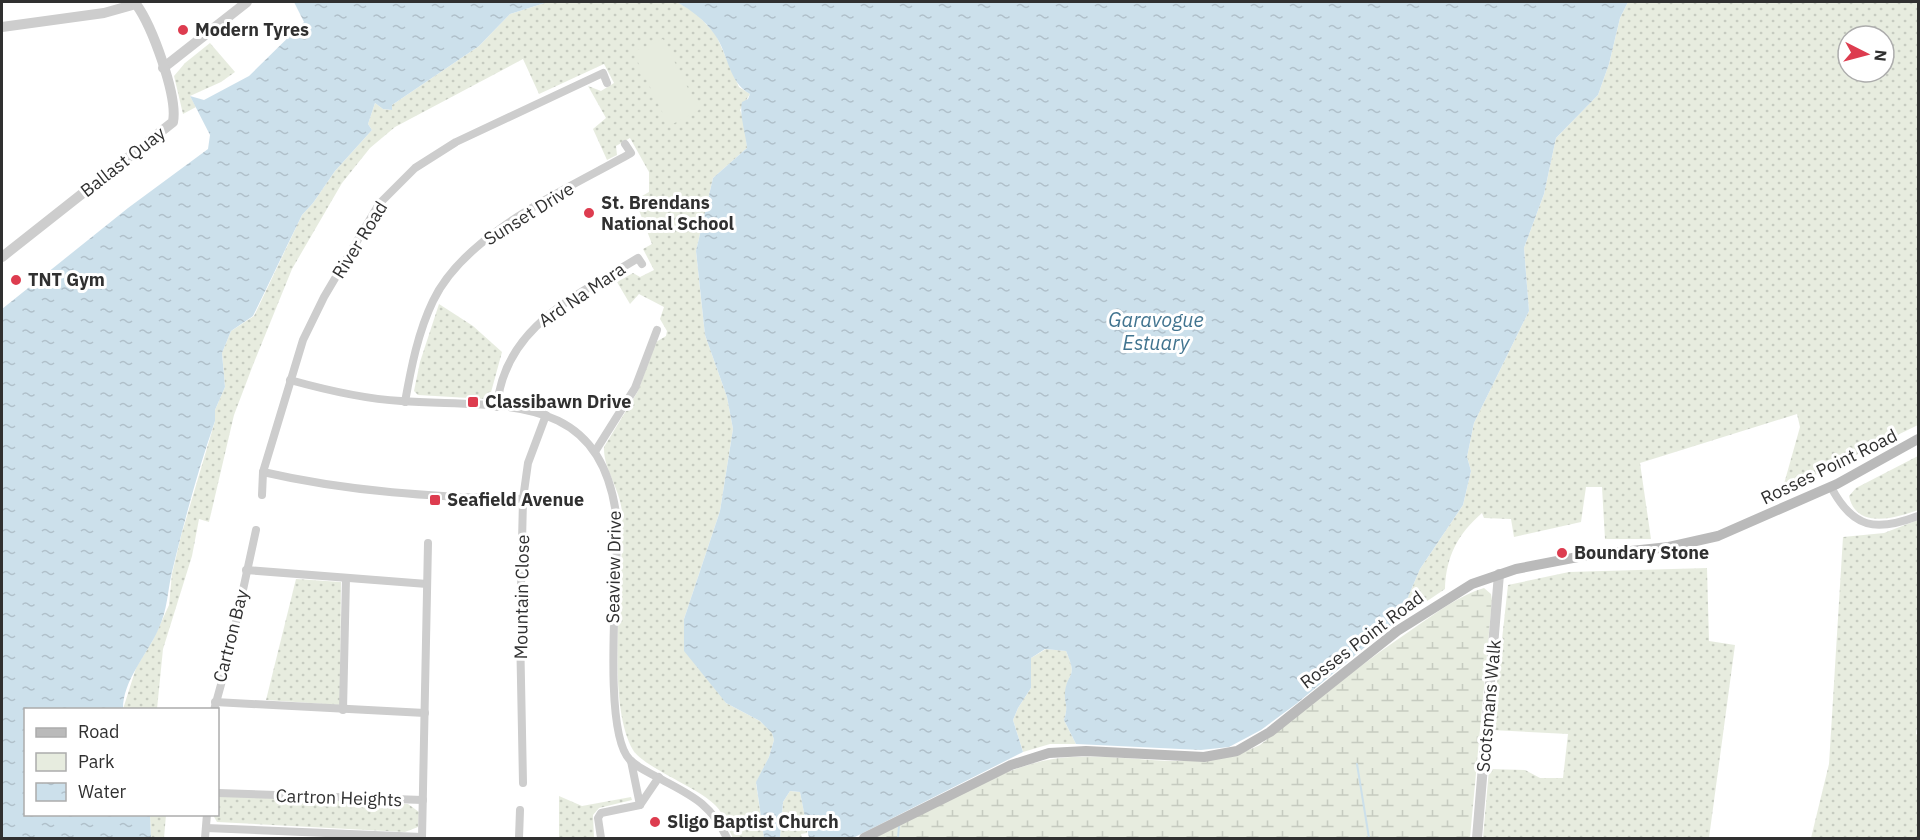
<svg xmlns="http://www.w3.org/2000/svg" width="1920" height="840" viewBox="0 0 1920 840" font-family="'IBM Plex Sans',sans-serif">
  <defs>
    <pattern id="green-dots" width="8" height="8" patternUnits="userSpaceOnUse" patternTransform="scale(1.5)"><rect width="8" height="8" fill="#e7ecdf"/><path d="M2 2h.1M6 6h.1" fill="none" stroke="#c6cbc0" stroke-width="1.8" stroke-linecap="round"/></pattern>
    <pattern id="wetland-marsh" width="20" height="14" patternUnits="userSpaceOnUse" patternTransform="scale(1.5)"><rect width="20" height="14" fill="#e7ecdf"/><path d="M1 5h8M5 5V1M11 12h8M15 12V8" fill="none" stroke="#c6cbc0"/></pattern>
    <pattern id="water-ripples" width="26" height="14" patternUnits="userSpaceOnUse" patternTransform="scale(1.5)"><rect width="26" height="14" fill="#cce0eb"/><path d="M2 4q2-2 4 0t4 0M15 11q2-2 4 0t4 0" fill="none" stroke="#b0c0ca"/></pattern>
  </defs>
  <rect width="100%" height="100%" fill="#fff"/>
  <g fill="url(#green-dots)" fill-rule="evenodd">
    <path d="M548,2H677L696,13L716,35L739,87L750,94L740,110L745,122L747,148L713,178L696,251L705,335L727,397L733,429L720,511L684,619L726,703L760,721L772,732L774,740L769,757L756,783L764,838H733C728,829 724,814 716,806C701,789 643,767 633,750C604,699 625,574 622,513C621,490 603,469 604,447L638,391L656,342L666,336L667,331L660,319L664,307L639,294L630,304L617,282L633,273L640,277L654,270L643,249L652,244L635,200L649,192V172L630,138L616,146L617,155L607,160L593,129L606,118L588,86L601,91L614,83L604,64L539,94L523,59L395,127L370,148L342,183L292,269L253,365L234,415L209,522L199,519L192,556L163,649L157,709H123L136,668L153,640L169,605L172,574L181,536L215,421V410L225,387L222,353L231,331L254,316L302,215L313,203L335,171L372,130L368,124L375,103L383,109L392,110V105L479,46L510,14Z"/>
    <path d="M1628,2H1918V425L1782,491L1800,427L1797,414L1640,463L1651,539H1605L1602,487H1586L1581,522L1514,537L1511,519L1484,518L1482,513C1458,534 1446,556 1445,589L1393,624L1391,615L1405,604L1420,569L1463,505L1471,471L1467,457L1474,423L1529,311L1524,248L1544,194L1556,138L1598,95L1609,64L1620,18ZM1848,36H1884V72H1848Z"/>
    <polygon points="210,43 235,72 221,82 190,96 196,107 183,114 174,76 185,63"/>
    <polygon points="439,304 473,326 502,352 490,396 486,399 418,395 414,391 420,362"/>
    <path d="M1918,456V510C1896,518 1856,530 1849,496L1856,488Z"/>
    <polygon points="1918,520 1918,720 1916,734 1918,735 1918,838 1811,838 1829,764 1843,537 1884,533"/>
    <polygon points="1707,568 1709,641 1735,645 1709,838 1483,838 1489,769 1525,770 1540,778 1563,778 1568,734 1492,730 1508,585 1569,572"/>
    <polygon points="296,579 341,582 340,705 266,700"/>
    <path d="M1046,649L1066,651C1078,679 1068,670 1066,692C1064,705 1069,704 1064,720L1076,744H1050L1023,752L1013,720L1018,708L1031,688V658Z"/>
    <polygon points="790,791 800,792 807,827 807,833 801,834 802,838 780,838 783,802"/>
    <polygon points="219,796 408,804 419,812 418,827 405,832 217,822 213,815 218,814"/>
    <polygon points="559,796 582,806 631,797 632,800 599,808 593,815 594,838 559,838"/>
    <polygon points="150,815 166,815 164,838 151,838"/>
  </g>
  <path fill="url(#wetland-marsh)" d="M1484,588L1491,594L1492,600L1470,838H874C925,813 998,768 1053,759C1123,748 1194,778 1260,745C1312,704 1362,663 1417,626C1437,612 1460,595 1484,588Z"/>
  <polygon fill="#e7ecdf" points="663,39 699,110 669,126 633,52"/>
  <g fill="url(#water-ripples)">
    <path d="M294,2H548L510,14L479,46L392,105V110L383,109L375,103L368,124L372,130L335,171L313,203L302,215L253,316L231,331L222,353L225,387L215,410V421C198,470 184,522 172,572C167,593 168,609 158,630C147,655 123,680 123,709L26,710V814L150,815L151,838H2V309L128,208L208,149L210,135L190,96L204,100L249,76L304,22Z"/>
    <path d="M677,2H1628L1620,18L1609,64L1598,95L1556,138L1544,194L1524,248L1529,311L1474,423L1467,457L1471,471L1463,505L1420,569L1405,604L1391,615L1393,624L1296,704L1261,730L1229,747L1201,750L1076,744L1064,720C1069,704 1064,704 1065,692C1068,670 1078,679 1066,651L1045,649L1031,658V688L1018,708L1013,720L1023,752L853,838H809L800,792L790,791L783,802L780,838H764L756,782L769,757L774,740L772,733L760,721L726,703L684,651V619L720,511L733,429L727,397L705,335L696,251L713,178L747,148C746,135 739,114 742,102L748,99L750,94C728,82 729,55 715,35C705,20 692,11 677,2Z"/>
  </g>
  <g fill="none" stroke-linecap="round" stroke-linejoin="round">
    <g stroke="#cce0eb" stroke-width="2">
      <polyline points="1357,764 1369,838"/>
      <polyline points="898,838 899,826"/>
    </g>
    <g stroke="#cdcdcd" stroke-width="8">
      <path d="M290,380C326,390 363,399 401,401C503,408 602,389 617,521C619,565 601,732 630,760C637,767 648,772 657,777C690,795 710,802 727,838"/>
      <path d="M405,402C411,368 418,332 433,301C465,233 568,189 631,153L625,144"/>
      <path d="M497,407C504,326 577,296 638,258L642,264"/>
      <polyline points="596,450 635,388 657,330"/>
      <path d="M263,472C349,492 435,497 523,499"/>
      <path d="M1831,487C1853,529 1876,532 1918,516"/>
      <polyline points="262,495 263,472 303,340 324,297 379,204 415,168 456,142 603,73 607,83"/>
      <polyline points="246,570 427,584"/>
      <polyline points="215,702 425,713"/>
      <polyline points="214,710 228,659 256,530"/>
      <polyline points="343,710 346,578"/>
      <polyline points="631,761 640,805"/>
      <polyline points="523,783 520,630 523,499 528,463 546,415"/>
      <polyline points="218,793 423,800"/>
      <polyline points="206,828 422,837"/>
      <polyline points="205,838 207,814"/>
      <polyline points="422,838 428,543"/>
      <polyline points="519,838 520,810"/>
      <polyline points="601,838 598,818 601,813 640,805 659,777"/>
    </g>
    <g stroke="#cdcdcd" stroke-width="10">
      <polyline points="2,27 104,13 136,4"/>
      <polyline points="163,68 247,2"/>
      <path d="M2,257L173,122C178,96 152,26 136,4"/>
      <polyline points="1477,838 1499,574"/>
    </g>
    <polyline stroke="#bababa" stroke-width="10" points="864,838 1011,765 1049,753 1086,751 1204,757 1237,751 1270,732 1397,631 1472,584 1516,569 1583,556 1669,547 1718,536 1837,484 1918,439"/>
  </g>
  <g fill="#dd3c4f" stroke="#fff" stroke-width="2">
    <circle cx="183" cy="30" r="6"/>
    <circle cx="589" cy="213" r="6"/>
    <circle cx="16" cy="280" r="6"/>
    <rect x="467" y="396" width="12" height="12" rx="3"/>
    <rect x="429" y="494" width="12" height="12" rx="3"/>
    <circle cx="1562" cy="553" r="6"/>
    <circle cx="655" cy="822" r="6"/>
  </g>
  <g text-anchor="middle" stroke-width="6" stroke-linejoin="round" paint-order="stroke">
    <g font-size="18" font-weight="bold" fill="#303030" stroke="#fff" text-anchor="start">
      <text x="195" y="36">Modern Tyres</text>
      <text x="601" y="209">St. Brendans<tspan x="601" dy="21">National School</tspan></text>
      <text x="28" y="286">TNT Gym</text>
      <text x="485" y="408">Classibawn Drive</text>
      <text x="447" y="506">Seafield Avenue</text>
      <text x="1574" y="559">Boundary Stone</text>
      <text x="667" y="828">Sligo Baptist Church</text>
    </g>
    <g font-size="18" fill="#303030" stroke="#fff">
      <text transform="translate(123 162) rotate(-38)" y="6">Ballast Quay</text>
      <text transform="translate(529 214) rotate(-32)" y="6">Sunset Drive</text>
      <text transform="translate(360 240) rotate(-58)" y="6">River Road</text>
      <text transform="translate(582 295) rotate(-34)" y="6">Ard Na Mara</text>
      <text transform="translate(1829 467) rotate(-26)" y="6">Rosses Point Road</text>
      <text transform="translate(614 567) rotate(-89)" y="6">Seaview Drive</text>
      <text transform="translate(522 597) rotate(-89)" y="6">Mountain Close</text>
      <text transform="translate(231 636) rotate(-76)" y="6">Cartron Bay</text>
      <text transform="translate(1362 640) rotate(-37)" y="6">Rosses Point Road</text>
      <text transform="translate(1489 706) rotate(-85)" y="6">Scotsmans Walk</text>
      <text transform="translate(339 798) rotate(2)" y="6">Cartron Heights</text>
    </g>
    <g font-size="20" font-style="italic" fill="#41748f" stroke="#fff">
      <text x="1156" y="327">Garavogue<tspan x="1156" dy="23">Estuary</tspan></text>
    </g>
  </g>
  <rect width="1920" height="840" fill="none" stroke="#303030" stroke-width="6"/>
  <rect x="24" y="708" width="195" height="108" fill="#ffffff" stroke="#acacac" stroke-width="1.5"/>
  <rect x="36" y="728" width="30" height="9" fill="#bababa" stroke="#acacac" stroke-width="1.5"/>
  <text x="78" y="738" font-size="18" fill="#303030">Road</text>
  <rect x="36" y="753" width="30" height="18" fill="#e7ecdf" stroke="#acacac" stroke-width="1.5"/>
  <text x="78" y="768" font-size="18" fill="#303030">Park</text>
  <rect x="36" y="783" width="30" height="18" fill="url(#water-ripples)" stroke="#acacac" stroke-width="1.5"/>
  <text x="78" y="798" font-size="18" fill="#303030">Water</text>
  <g transform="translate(1866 54) rotate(96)"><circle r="28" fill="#ffffff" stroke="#acacac" stroke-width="1.5"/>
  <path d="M0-4.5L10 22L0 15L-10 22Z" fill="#dd3c4f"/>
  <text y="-9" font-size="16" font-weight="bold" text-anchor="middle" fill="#303030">N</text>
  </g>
</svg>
